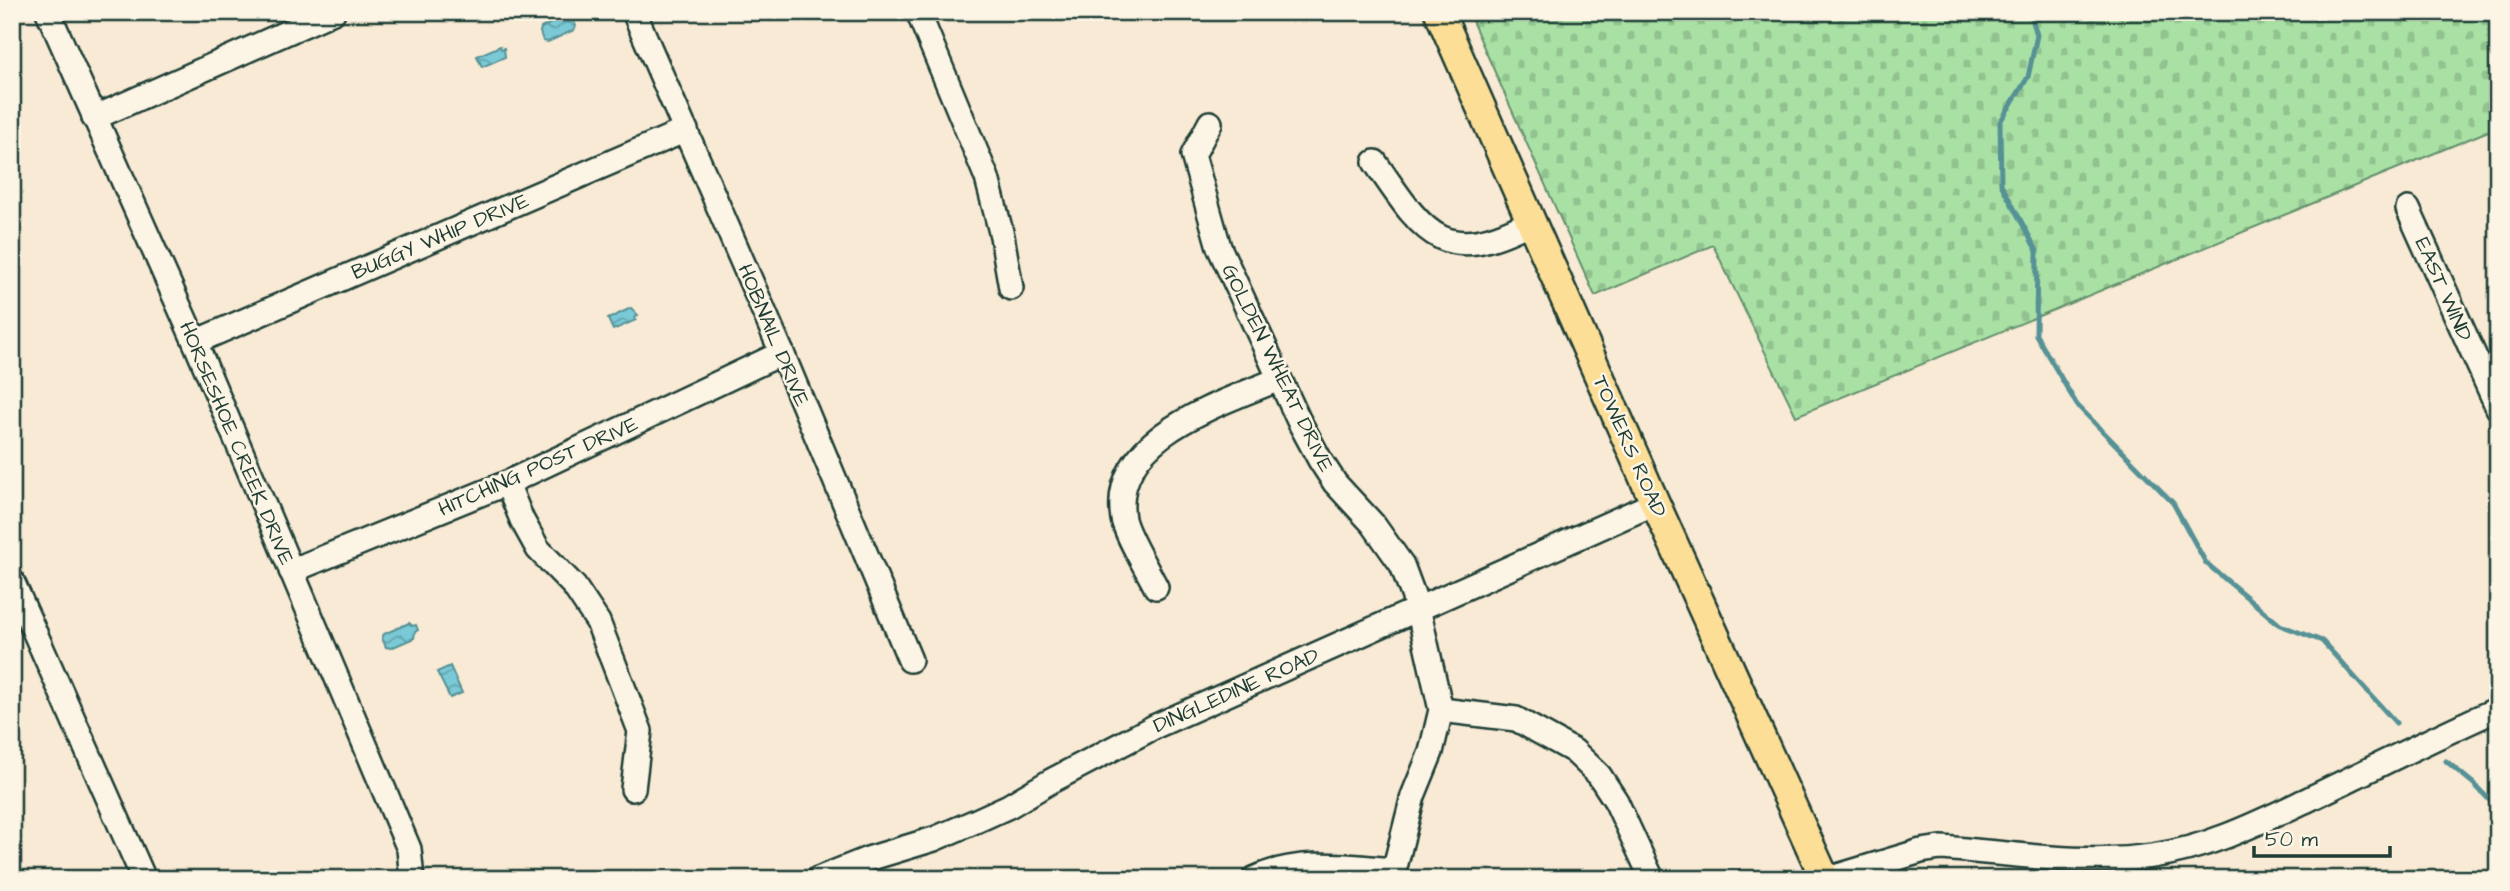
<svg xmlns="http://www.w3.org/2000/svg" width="2510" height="891" viewBox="0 0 2510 891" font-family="'Architects Daughter',sans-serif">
  <defs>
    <pattern id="cemetery-stones" width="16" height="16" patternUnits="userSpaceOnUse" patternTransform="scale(1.75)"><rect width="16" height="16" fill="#a9e1a5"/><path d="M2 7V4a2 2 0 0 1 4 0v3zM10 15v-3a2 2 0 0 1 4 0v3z" fill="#91c28f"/></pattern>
    <pattern id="water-waves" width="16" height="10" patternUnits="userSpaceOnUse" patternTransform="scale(1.75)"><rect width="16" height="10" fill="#7ac9d6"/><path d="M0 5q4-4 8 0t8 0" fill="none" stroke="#63a4ae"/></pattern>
  </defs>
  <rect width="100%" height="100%" fill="#f8ead5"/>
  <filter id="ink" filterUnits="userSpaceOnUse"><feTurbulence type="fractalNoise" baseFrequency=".0143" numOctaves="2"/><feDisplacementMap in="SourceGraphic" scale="14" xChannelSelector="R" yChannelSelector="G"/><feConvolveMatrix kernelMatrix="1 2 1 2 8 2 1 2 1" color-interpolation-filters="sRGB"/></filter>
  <g filter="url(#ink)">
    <polygon fill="url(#cemetery-stones)" stroke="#648f6c" stroke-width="2" points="1468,12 2498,12 2498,127 1796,416 1713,245 1595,296"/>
    <g fill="url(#water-waves)" stroke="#569195" stroke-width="2">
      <polygon points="556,12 570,12 576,26 574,30 548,42 543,41 540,32 541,28 557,20"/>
      <polygon points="500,46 501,49 504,48 505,57 482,67 477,56"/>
      <polygon points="631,308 638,315 635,317 636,320 613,330 608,319"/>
      <polygon points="409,623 413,626 416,625 418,630 415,632 414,638 391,648 386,647 382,638 384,634"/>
      <polygon points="450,666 462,693 450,698 437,672"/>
    </g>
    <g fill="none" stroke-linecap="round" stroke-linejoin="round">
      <g stroke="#569195" stroke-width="5">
        <polyline points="2030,12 2037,35 2028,77 2000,122 2001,184 2037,251 2036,335 2077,405 2173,503 2206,563 2280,625 2322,641 2396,723"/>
        <polyline points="2446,761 2474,784 2498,809"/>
        <polyline points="351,879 351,874"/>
      </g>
      <defs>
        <g id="minor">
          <polyline points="48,12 195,342 409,849 412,879"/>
          <polyline points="634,12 782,353 910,660"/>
          <polyline points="918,12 987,178 1002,236 1011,288"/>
          <polyline points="94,118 333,12"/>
          <polyline points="1210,123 1193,155 1219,247 1299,421 1320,460 1335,483 1373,524 1402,565 1418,608 1441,710 1431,752 1413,796 1392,879"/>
          <path d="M1375,162C1425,235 1443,268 1532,221"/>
          <polyline points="2408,209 2498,408"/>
          <polyline points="195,342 686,130"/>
          <polyline points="507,483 522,520 538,549 574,586 598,622 640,731 633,789"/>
          <polyline points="291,571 507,483 782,353"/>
          <polyline points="12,581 144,879"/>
          <path d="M1156,587C1147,569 1127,537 1123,519C1109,436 1221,404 1279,379"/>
          <polyline points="1441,710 1516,719 1574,751 1599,775 1616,801 1652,879"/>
          <polyline points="818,879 868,859 934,839 976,821 1009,806 1051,781 1156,726 1655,503"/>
          <path d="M1254,879C1298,858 1346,866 1393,870"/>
          <path d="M1828,879L1921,851L1941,848C2010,853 2083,866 2152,856C2209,848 2260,822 2311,798C2373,768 2435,737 2498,709"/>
        </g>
        <polyline id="major" points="1439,12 1655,503 1825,879"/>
      </defs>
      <use href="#minor" stroke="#1f3d34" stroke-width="28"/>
      <use href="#major" stroke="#1f3d34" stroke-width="33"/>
      <use href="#minor" stroke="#fcf5e5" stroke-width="23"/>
      <use href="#major" stroke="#fdde96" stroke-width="28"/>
    </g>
  </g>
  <g text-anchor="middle" stroke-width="5" stroke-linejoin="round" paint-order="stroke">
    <g font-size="21" fill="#1f3d34" stroke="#fcf5e5">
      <text transform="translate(440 236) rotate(-23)" y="7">BUGGY WHIP DRIVE</text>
      <text transform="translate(2444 289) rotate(66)" y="7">EAST WIND</text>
      <text transform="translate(774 335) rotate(67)" y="7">HOBNAIL DRIVE</text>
      <text transform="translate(1278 368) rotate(64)" y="7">GOLDEN WHEAT DRIVE</text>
      <text transform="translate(237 443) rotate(67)" y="7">HORSESHOE CREEK DRIVE</text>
      <text transform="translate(1630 446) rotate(66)" y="7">TOWERS ROAD</text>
      <text transform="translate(538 466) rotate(-24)" y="7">HITCHING POST DRIVE</text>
      <text transform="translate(1236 690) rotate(-24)" y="7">DINGLEDINE ROAD</text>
    </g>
  </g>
  <rect width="2510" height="891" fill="none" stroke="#fcf5e5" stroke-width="42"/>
  <rect x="21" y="21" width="2468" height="849" fill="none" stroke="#1f3d34" stroke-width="2.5" filter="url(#ink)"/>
  <path d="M2254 846v10h136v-10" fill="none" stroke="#1f3d34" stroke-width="3.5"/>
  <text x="2265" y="846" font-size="21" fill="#1f3d34" stroke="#fcf5e5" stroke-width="5" paint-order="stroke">50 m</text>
</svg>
